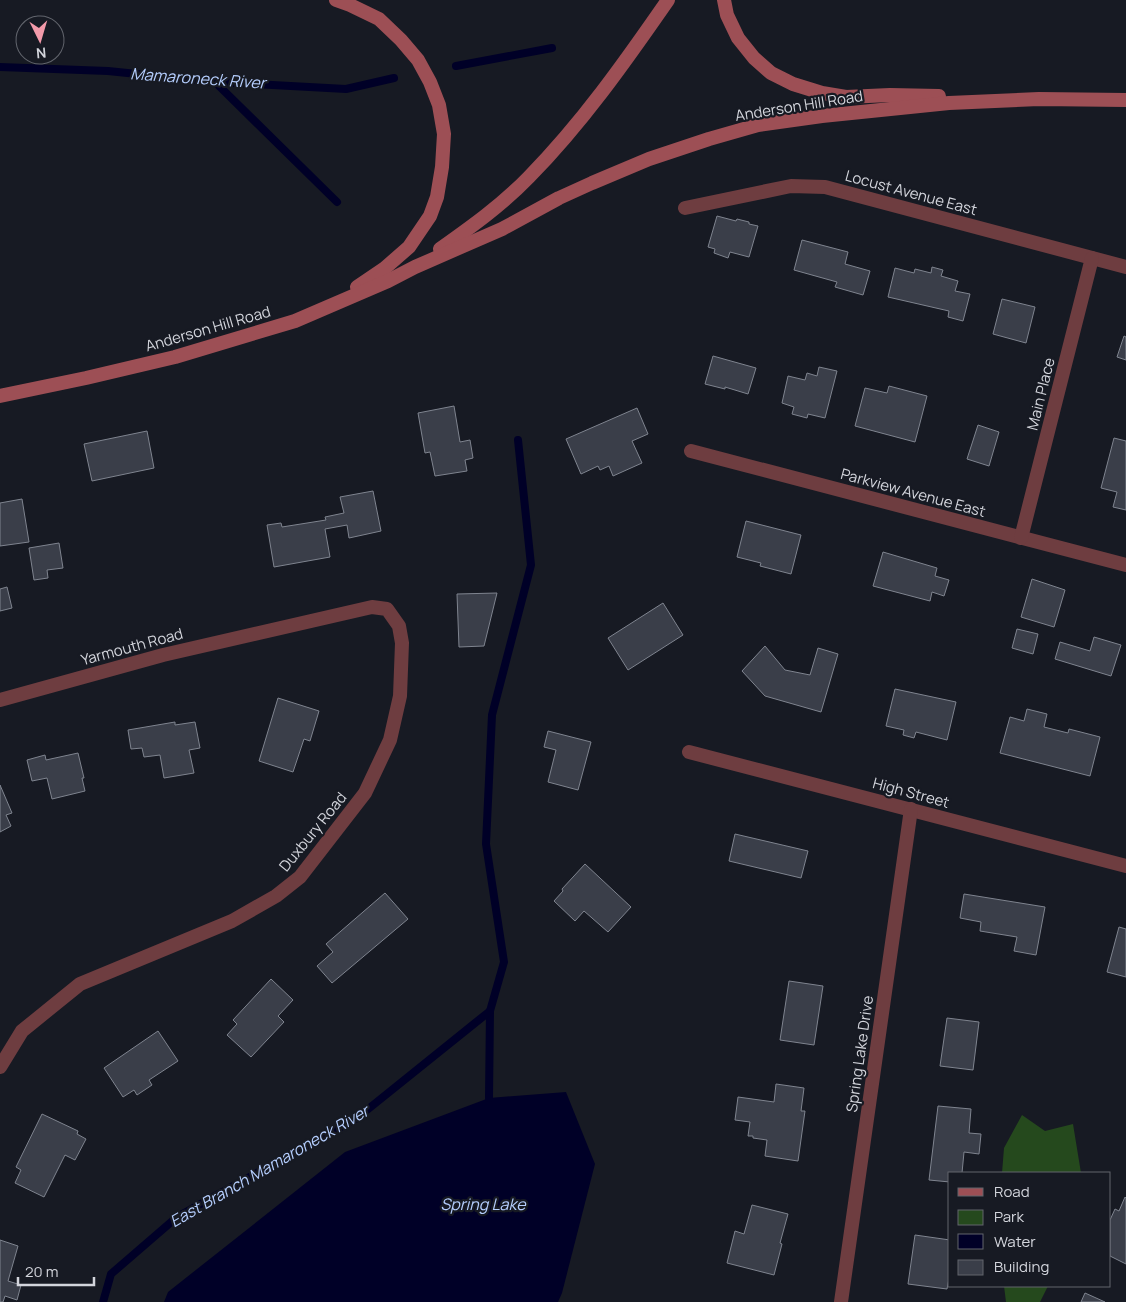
<svg xmlns="http://www.w3.org/2000/svg" width="1126" height="1302" viewBox="0 0 1126 1302" font-family="Manrope,sans-serif">
  <rect width="100%" height="100%" fill="#171a23"/>
  <g fill="#25491d">
    <polygon points="1022,1115 1045,1131 1073,1124 1081,1173 1002,1173 1004,1148"/>
    <polygon points="1004,1286 1048,1286 1040,1302 1006,1302"/>
  </g>
  <polygon fill="#000027" points="566,1092 595,1164 562,1293 558,1302 164,1302 168,1292 345,1152 489,1098"/>
  <g fill="none" stroke-linecap="round" stroke-linejoin="round">
    <g stroke="#000027" stroke-width="8">
      <polyline points="456,66 552,48"/>
      <polyline points="0,67 108,71 215,82 346,89 394,78"/>
      <polyline points="215,82 337,202"/>
      <polyline points="489,1098 490,1011"/>
      <polyline points="103,1302 111,1274 177,1217 357,1118 490,1011 504,962 486,844 492,715 531,565 518,440"/>
    </g>
  </g>
  <g fill="#3a3e49" stroke="#7f848f">
    <polygon points="717,216 736,221 737,219 749,222 749,224 758,226 749,257 730,252 728,258 714,253 715,249 708,247"/>
    <polygon points="802,240 848,252 845,264 870,271 863,295 835,287 837,282 794,270"/>
    <polygon points="932,267 943,270 941,276 958,281 955,291 970,294 963,321 948,317 949,311 888,297 895,268 914,273 915,269 931,273"/>
    <polygon points="1002,299 1035,307 1026,343 993,334"/>
    <polygon points="1124,336 1126,337 1126,360 1117,357"/>
    <polygon points="713,356 756,368 748,394 725,387 725,389 705,384"/>
    <polygon points="819,367 837,371 825,418 808,414 807,418 792,414 794,407 782,403 788,376 805,380 807,373 817,376"/>
    <polygon points="889,386 927,396 915,442 855,426 865,388 887,393"/>
    <polygon points="454,406 460,442 470,440 473,458 465,460 467,471 435,476 430,452 425,453 418,413"/>
    <polygon points="637,408 648,434 632,441 642,463 613,476 609,466 600,470 598,466 581,474 566,439"/>
    <polygon points="978,425 999,432 989,466 967,459"/>
    <polygon points="147,431 154,468 92,481 84,444"/>
    <polygon points="1114,438 1126,441 1126,510 1113,507 1117,492 1101,488"/>
    <polygon points="373,491 381,531 349,538 347,525 325,529 330,557 274,567 267,525 281,523 282,527 326,520 325,517 344,513 340,497"/>
    <polygon points="22,499 29,542 0,546 0,503"/>
    <polygon points="746,521 801,535 791,574 760,566 761,563 737,557"/>
    <polygon points="59,543 63,568 47,570 48,578 34,580 29,548"/>
    <polygon points="883,552 937,568 935,576 949,580 944,596 932,592 930,601 873,586"/>
    <polygon points="1032,579 1065,590 1054,627 1021,617"/>
    <polygon points="7,587 12,608 0,611 0,589"/>
    <polygon points="497,593 484,646 459,647 457,594"/>
    <polygon points="663,603 683,635 628,670 608,638"/>
    <polygon points="1017,629 1038,634 1033,654 1012,648"/>
    <polygon points="1094,637 1121,645 1111,676 1055,659 1060,642 1090,651"/>
    <polygon points="765,646 785,670 810,675 818,648 838,654 821,712 765,696 742,671"/>
    <polygon points="895,689 956,702 947,740 916,732 914,738 903,735 904,730 886,726"/>
    <polygon points="278,698 319,711 310,741 304,739 293,772 259,761"/>
    <polygon points="1027,709 1047,714 1044,727 1068,733 1069,729 1100,737 1090,776 1000,753 1010,717 1024,721"/>
    <polygon points="175,722 175,725 195,722 200,748 189,750 194,773 164,778 160,755 144,757 142,748 131,749 128,730"/>
    <polygon points="548,731 591,742 578,790 548,782 556,750 544,747"/>
    <polygon points="78,753 84,778 82,778 85,791 52,799 47,778 32,781 27,760 45,755 46,760"/>
    <polygon points="0,785 12,813 6,815 11,826 0,832"/>
    <polygon points="735,834 808,851 801,878 729,861"/>
    <polygon points="585,864 631,907 608,932 584,911 575,921 554,901 563,891 562,889"/>
    <polygon points="385,893 408,919 332,983 317,966 333,952 326,944"/>
    <polygon points="964,894 1045,907 1036,955 1014,951 1017,937 980,931 981,922 960,918"/>
    <polygon points="1119,927 1126,929 1126,977 1107,972"/>
    <polygon points="271,979 293,1000 278,1016 284,1022 251,1057 227,1035 237,1024 233,1020"/>
    <polygon points="789,981 823,986 814,1045 780,1040"/>
    <polygon points="947,1018 979,1022 973,1070 940,1066"/>
    <polygon points="158,1031 178,1061 149,1080 152,1085 137,1095 134,1090 123,1097 104,1068"/>
    <polygon points="776,1084 804,1088 801,1111 805,1111 798,1161 765,1156 767,1140 753,1138 753,1136 748,1136 750,1122 735,1120 738,1097 774,1102"/>
    <polygon points="938,1106 971,1109 969,1133 981,1134 979,1154 964,1152 962,1173 950,1173 950,1182 929,1180"/>
    <polygon points="42,1114 78,1131 77,1134 86,1139 75,1160 65,1155 44,1197 15,1183 21,1170 16,1167"/>
    <polygon points="1125,1197 1126,1198 1126,1264 1110,1256 1110,1220 1115,1209 1119,1211"/>
    <polygon points="752,1205 788,1214 780,1243 782,1244 774,1275 727,1263 735,1231 744,1234"/>
    <polygon points="915,1235 950,1240 950,1273 947,1289 908,1284"/>
    <polygon points="0,1240 18,1246 8,1281 21,1285 17,1300 5,1296 3,1302 0,1302"/>
    <polygon points="1085,1293 1105,1302 1081,1302"/>
  </g>
  <g fill="none" stroke-linecap="round" stroke-linejoin="round">
    <g stroke="#6e3d40" stroke-width="14">
      <polyline points="685,208 791,186 825,187 1126,267"/>
      <polyline points="691,451 1126,565"/>
      <polyline points="1021,538 1092,258"/>
      <polyline points="0,700 163,655 372,607 387,609 399,626 402,643 400,696 390,740 365,793 300,877 276,896 232,921 80,984 22,1031 0,1067"/>
      <polyline points="689,752 1126,866"/>
      <polyline points="841,1302 911,809"/>
    </g>
    <g stroke="#9d4f55" stroke-width="14">
      <polyline points="336,0 350,5 379,19 401,40 418,60 430,82 439,105 444,134 442,167 437,197 430,216 409,247 385,268 357,287"/>
      <polyline points="724,0 727,15 738,38 754,58 771,73 793,84 822,93 846,97 890,95 939,96"/>
      <path d="M440,249C471,227 502,205 529,177C582,123 625,62 668,0"/>
      <polyline points="0,396 86,378 175,357 295,321 388,281 415,267 502,229 559,198 592,183 649,159 709,139 758,125 822,116 949,103 1039,99 1126,100"/>
    </g>
  </g>
  <g text-anchor="middle" stroke-width="4.5" stroke-linejoin="round" paint-order="stroke">
    <g font-size="15" fill="#d3d5dc" stroke="#171a23">
      <text transform="translate(799 106) rotate(-9)" y="5">Anderson Hill Road</text>
      <text transform="translate(911 193) rotate(15)" y="5">Locust Avenue East</text>
      <text transform="translate(208 329) rotate(-16)" y="5">Anderson Hill Road</text>
      <text transform="translate(1041 394) rotate(-76)" y="5">Main Place</text>
      <text transform="translate(913 493) rotate(15)" y="5">Parkview Avenue East</text>
      <text transform="translate(132 647) rotate(-15)" y="5">Yarmouth Road</text>
      <text transform="translate(911 793) rotate(15)" y="5">High Street</text>
      <text transform="translate(313 832) rotate(-51)" y="5">Duxbury Road</text>
      <text transform="translate(860 1054) rotate(-82)" y="5">Spring Lake Drive</text>
    </g>
    <g font-size="16" font-style="italic" fill="#b5cefe" stroke="#171a23">
      <text transform="translate(198 78) rotate(4)" y="6">Mamaroneck River</text>
      <text transform="translate(269 1166) rotate(-30)" y="6">East Branch Mamaroneck River</text>
      <text x="483" y="1210">Spring Lake</text>
    </g>
  </g>
  <rect x="948" y="1172" width="162" height="115" fill="#171a23" stroke="#62656d"/>
  <rect x="958" y="1188" width="25" height="8" fill="#9d4f55" stroke="#62656d"/>
  <text x="994" y="1197" font-size="15" fill="#d3d5dc">Road</text>
  <rect x="958" y="1210" width="25" height="15" fill="#25491d" stroke="#62656d"/>
  <text x="994" y="1222" font-size="15" fill="#d3d5dc">Park</text>
  <rect x="958" y="1234" width="25" height="15" fill="#000027" stroke="#62656d"/>
  <text x="994" y="1247" font-size="15" fill="#d3d5dc">Water</text>
  <rect x="958" y="1260" width="25" height="15" fill="#3a3e49" stroke="#62656d"/>
  <text x="994" y="1272" font-size="15" fill="#d3d5dc">Building</text>
  <g transform="translate(40 40) rotate(175)"><circle r="24" fill="#171a23" stroke="#62656d"/>
  <path d="M0-4L9 19L0 12L-9 19Z" fill="#f39aaa"/>
  <text y="-8" font-size="14" font-weight="bold" text-anchor="middle" fill="#d3d5dc">N</text>
  </g>
  <path d="M18 1277v8h76v-8" fill="none" stroke="#d3d5dc" stroke-width="2.5"/>
  <text x="25" y="1277" font-size="15" fill="#d3d5dc" stroke="#171a23" stroke-width="4" paint-order="stroke">20 m</text>
</svg>
